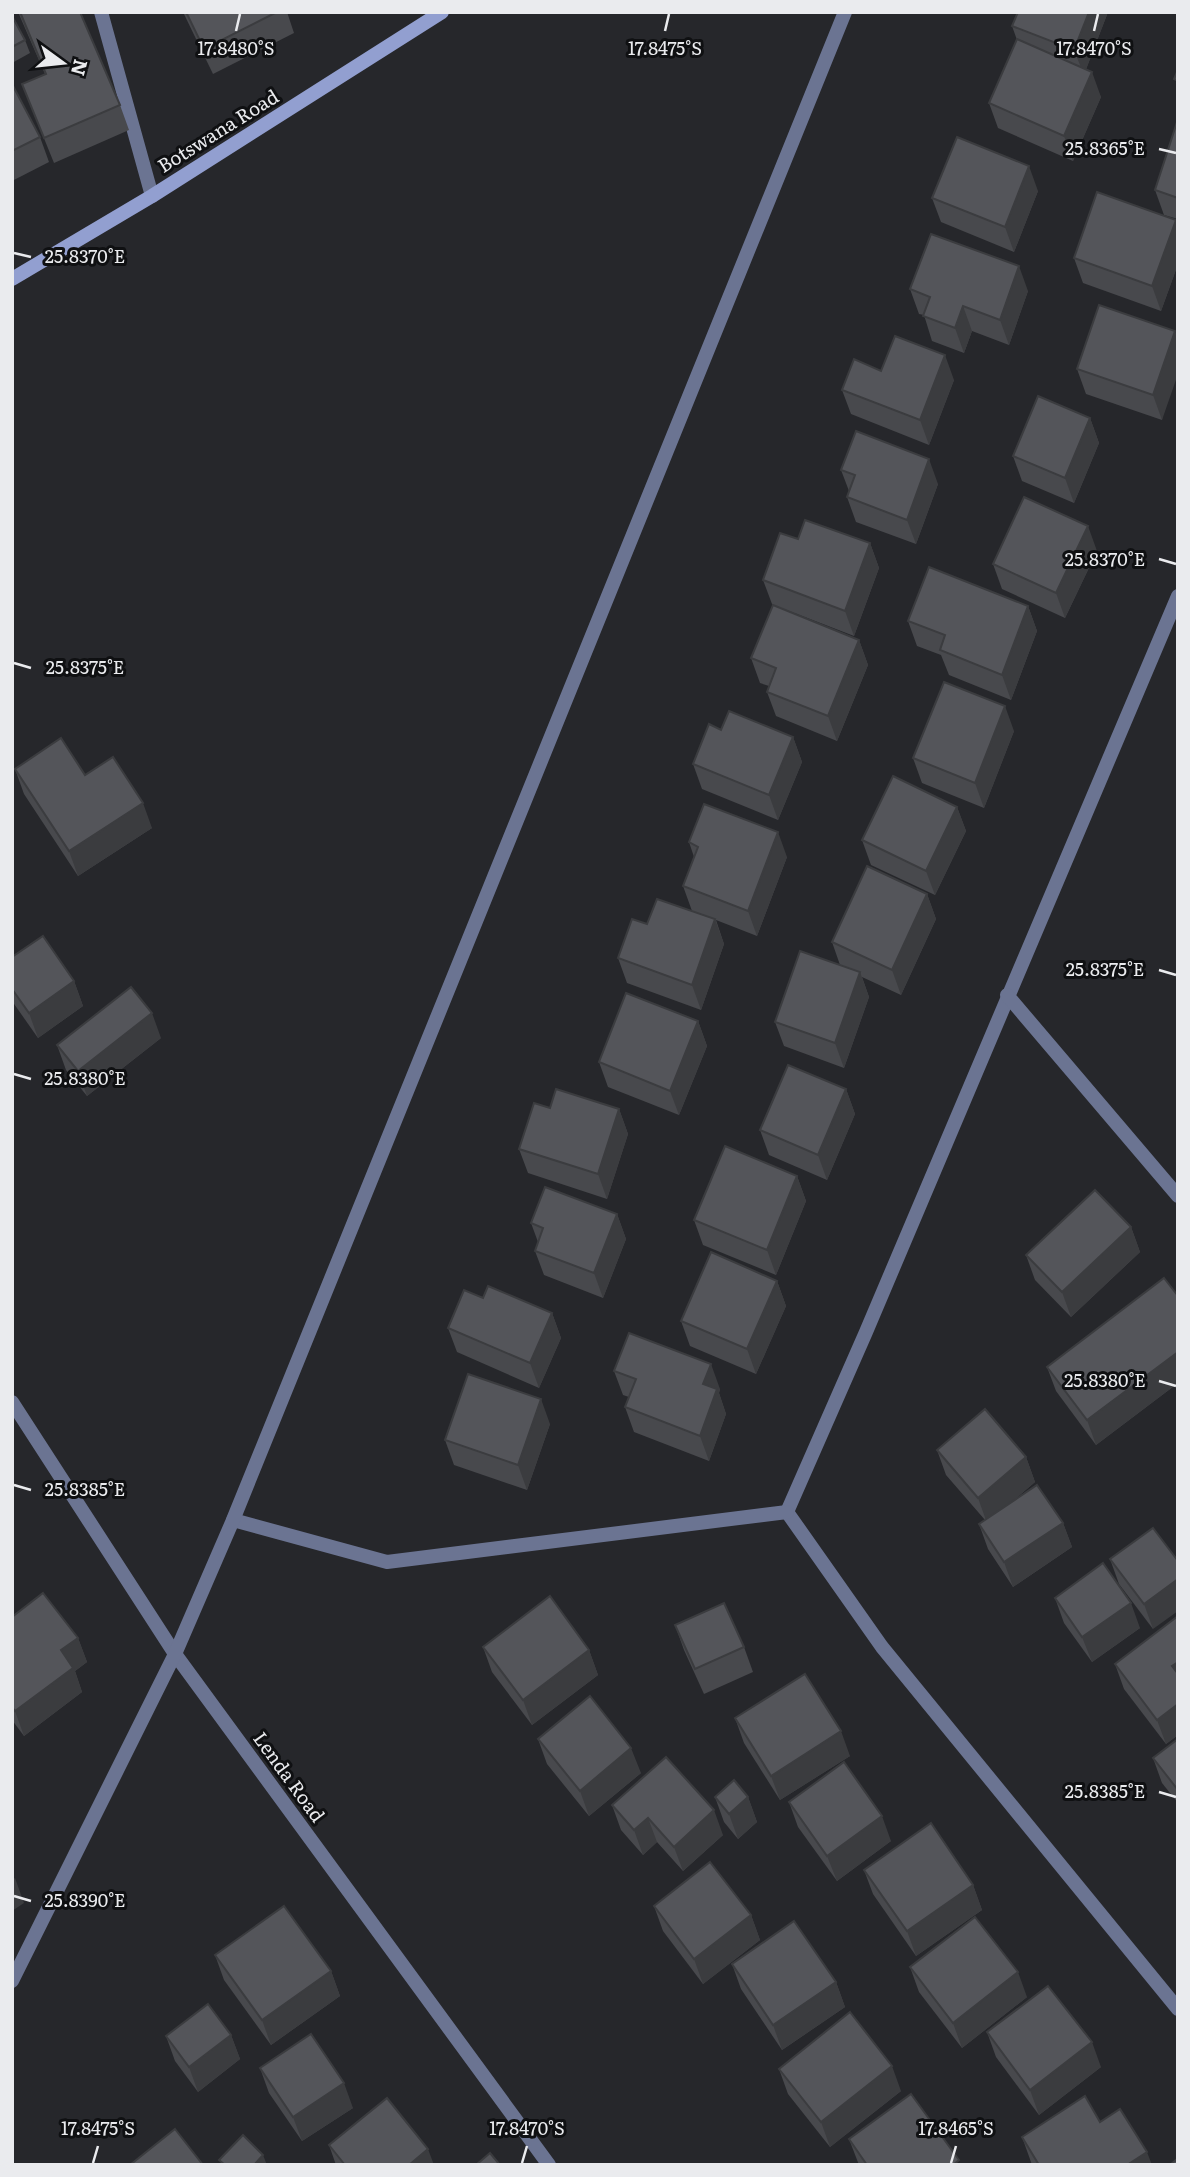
<svg xmlns="http://www.w3.org/2000/svg" width="1190" height="2177" viewBox="0 0 1190 2177" font-family="Literata,serif">
  <rect width="100%" height="100%" fill="#26272b"/>
  <g fill="none" stroke-linecap="round" stroke-linejoin="round">
    <g stroke="#6b7492" stroke-width="14">
      <polyline points="101,12 152,196"/>
      <polyline points="1178,596 866,1332 787,1512 882,1647 1178,2009"/>
      <polyline points="1007,995 1178,1196"/>
      <polyline points="12,1402 175,1654 549,2165"/>
      <polyline points="233,1520 387,1562 787,1512"/>
      <polyline points="12,1981 175,1654 233,1520 845,12"/>
    </g>
    <polyline stroke="#929fd0" stroke-width="14" points="12,279 152,196 442,12"/>
  </g>
  <g fill="#48494d">
    <polygon points="18,12 80,12 120,105 129,130 54,163 22,84 45,74"/>
    <polygon points="183,12 287,12 294,33 213,74"/>
    <polygon points="1108,12 1086,69 1101,97 1073,161 998,128 989,103 1017,40 1012,26"/>
    <polygon points="12,16 25,40 30,53 12,63"/>
    <polygon points="12,84 40,137 49,162 12,181"/>
    <polygon points="1178,119 1178,219 1164,215 1155,190"/>
    <polygon points="1038,191 1014,252 941,222 932,198"/>
    <polygon points="1176,220 1178,226 1178,264 1161,311 1083,283 1074,258"/>
    <polygon points="910,289 1028,291 1009,345 972,331 964,353 932,341 924,315 919,314"/>
    <polygon points="1175,331 1162,420 1086,394 1077,369"/>
    <polygon points="881,371 954,380 929,445 851,414 842,390"/>
    <polygon points="1090,418 1099,443 1074,503 1022,481 1013,456"/>
    <polygon points="841,470 938,484 916,544 856,522 847,497 849,491"/>
    <polygon points="798,539 870,543 879,568 854,636 784,609 859,640 868,665 837,741 776,716 767,692 769,686 760,683 751,658 773,605 772,604 763,580"/>
    <polygon points="1097,551 1065,618 1002,589 993,564"/>
    <polygon points="1028,606 1037,631 1011,700 949,675 941,655 917,646 908,621"/>
    <polygon points="721,730 793,737 802,762 778,820 702,789 693,764"/>
    <polygon points="1014,731 984,808 922,783 913,758"/>
    <polygon points="15,769 85,775 152,828 78,876 24,794"/>
    <polygon points="957,807 966,831 935,895 871,865 862,840"/>
    <polygon points="689,842 787,857 757,936 716,920 724,944 701,1010 627,983 618,958 647,924 692,911 683,886 694,857"/>
    <polygon points="927,894 936,919 901,995 862,977 869,997 844,1068 784,1046 775,1022 840,965 832,942"/>
    <polygon points="12,957 74,981 83,1006 38,1038 12,1001"/>
    <polygon points="698,1021 707,1046 679,1115 608,1087 599,1062"/>
    <polygon points="161,1038 87,1096 66,1070 57,1045"/>
    <polygon points="846,1089 855,1114 827,1180 769,1155 760,1130"/>
    <polygon points="550,1108 619,1109 628,1134 607,1199 528,1173 519,1149"/>
    <polygon points="797,1176 806,1201 776,1275 703,1245 694,1220"/>
    <polygon points="617,1214 626,1239 603,1298 544,1275 535,1251 538,1242 531,1223"/>
    <polygon points="1131,1227 1140,1252 1071,1317 1035,1280 1026,1255"/>
    <polygon points="777,1281 786,1306 756,1374 690,1346 681,1321"/>
    <polygon points="1178,1296 1178,1383 1096,1445 1056,1391 1047,1367"/>
    <polygon points="483,1298 552,1313 561,1338 539,1388 457,1352 448,1328"/>
    <polygon points="614,1371 720,1389 719,1393 726,1414 709,1461 634,1432 625,1407 629,1397 623,1395"/>
    <polygon points="550,1424 527,1490 454,1465 445,1440"/>
    <polygon points="937,1450 1026,1457 1035,1482 1014,1500 1063,1523 1072,1547 1013,1587 988,1549 979,1524 985,1520 946,1475"/>
    <polygon points="1153,1528 1153,1629 1119,1584 1110,1559"/>
    <polygon points="1055,1598 1140,1628 1092,1662 1064,1623"/>
    <polygon points="1178,1616 1178,1735 1166,1744 1124,1689 1115,1664"/>
    <polygon points="12,1617 78,1638 87,1662 75,1671 82,1692 24,1736 12,1720"/>
    <polygon points="675,1625 744,1647 753,1672 704,1694 684,1650"/>
    <polygon points="483,1647 589,1650 598,1675 532,1725 492,1672"/>
    <polygon points="735,1718 850,1756 780,1800 744,1743"/>
    <polygon points="538,1739 641,1773 589,1816 547,1764"/>
    <polygon points="1178,1739 1178,1803 1162,1783 1153,1758"/>
    <polygon points="715,1797 748,1797 757,1822 738,1839 724,1822"/>
    <polygon points="789,1802 891,1841 837,1881 798,1827"/>
    <polygon points="612,1805 723,1835 683,1871 657,1842 643,1855 621,1830"/>
    <polygon points="864,1870 973,1885 982,1910 916,1956 873,1894"/>
    <polygon points="654,1906 751,1915 760,1940 703,1984 663,1931"/>
    <polygon points="215,1955 331,1971 340,1996 271,2045 224,1980"/>
    <polygon points="732,1964 836,1982 845,2007 782,2050 741,1989"/>
    <polygon points="910,1967 1027,1997 962,2048 919,1992"/>
    <polygon points="987,2032 1101,2067 1039,2115 996,2057"/>
    <polygon points="231,2035 240,2059 198,2092 175,2061 166,2036"/>
    <polygon points="260,2068 353,2108 302,2141 269,2093"/>
    <polygon points="779,2069 901,2091 830,2147 788,2094"/>
    <polygon points="1100,2122 1152,2165 1032,2165 1031,2162 1022,2137"/>
    <polygon points="849,2139 960,2165 859,2165"/>
    <polygon points="329,2145 434,2165 336,2165"/>
  </g>
  <g fill="#3b3c3f">
    <polygon points="1089,12 1108,12 1084,75 1074,50"/>
    <polygon points="1092,72 1101,97 1073,161 1064,136"/>
    <polygon points="1029,166 1038,191 1014,252 1005,227"/>
    <polygon points="1176,220 1178,226 1178,264 1161,311 1152,286"/>
    <polygon points="1019,266 1028,291 1009,345 1000,320"/>
    <polygon points="963,306 972,331 964,353 955,328"/>
    <polygon points="1175,331 1178,338 1178,374 1162,420 1153,395"/>
    <polygon points="945,355 954,380 929,445 920,420"/>
    <polygon points="1090,418 1099,443 1074,503 1065,478"/>
    <polygon points="929,459 938,484 916,544 907,520"/>
    <polygon points="1088,526 1097,551 1065,618 1056,593"/>
    <polygon points="870,543 879,568 854,636 845,611"/>
    <polygon points="1028,606 1037,631 1011,700 1002,675"/>
    <polygon points="859,640 868,665 837,741 828,716"/>
    <polygon points="1005,706 1014,731 984,808 975,783"/>
    <polygon points="793,737 802,762 778,820 769,795"/>
    <polygon points="143,803 152,828 78,876 69,851"/>
    <polygon points="957,807 966,831 935,895 926,871"/>
    <polygon points="778,832 787,857 757,936 748,911"/>
    <polygon points="927,894 936,919 901,995 892,970"/>
    <polygon points="715,919 724,944 701,1010 692,985"/>
    <polygon points="860,972 869,997 844,1068 835,1043"/>
    <polygon points="74,981 83,1006 38,1038 29,1013"/>
    <polygon points="152,1013 161,1038 87,1096 78,1071"/>
    <polygon points="698,1021 707,1046 679,1115 670,1091"/>
    <polygon points="846,1089 855,1114 827,1180 818,1155"/>
    <polygon points="619,1109 628,1134 607,1199 598,1174"/>
    <polygon points="797,1176 806,1201 776,1275 767,1250"/>
    <polygon points="617,1214 626,1239 603,1298 594,1273"/>
    <polygon points="1131,1227 1140,1252 1071,1317 1062,1292"/>
    <polygon points="777,1281 786,1306 756,1374 747,1349"/>
    <polygon points="552,1313 561,1338 539,1388 530,1363"/>
    <polygon points="1178,1352 1178,1383 1096,1445 1087,1420"/>
    <polygon points="711,1364 720,1389 719,1393 726,1414 709,1461 700,1436 703,1384"/>
    <polygon points="541,1399 550,1424 527,1490 518,1465"/>
    <polygon points="1026,1457 1035,1482 987,1523 978,1498"/>
    <polygon points="1063,1523 1072,1547 1013,1587 1004,1562"/>
    <polygon points="1178,1579 1178,1611 1153,1629 1144,1604"/>
    <polygon points="1131,1603 1140,1628 1092,1662 1082,1637"/>
    <polygon points="78,1638 87,1662 75,1671 82,1692 24,1736 15,1711 61,1650"/>
    <polygon points="589,1650 598,1675 532,1725 523,1700"/>
    <polygon points="1178,1662 1178,1683 1172,1666"/>
    <polygon points="1178,1704 1178,1735 1166,1744 1157,1720"/>
    <polygon points="841,1731 850,1756 780,1800 771,1776"/>
    <polygon points="631,1748 641,1773 589,1816 580,1791"/>
    <polygon points="748,1797 757,1822 738,1839 729,1814"/>
    <polygon points="714,1810 723,1835 683,1871 674,1847"/>
    <polygon points="882,1816 891,1841 837,1881 827,1856"/>
    <polygon points="648,1818 657,1842 643,1855 634,1830"/>
    <polygon points="15,1878 24,1903 12,1911 12,1880"/>
    <polygon points="973,1885 982,1910 916,1956 907,1931"/>
    <polygon points="751,1915 760,1940 703,1984 694,1959"/>
    <polygon points="331,1971 340,1996 271,2045 262,2020"/>
    <polygon points="1018,1972 1027,1997 962,2048 953,2023"/>
    <polygon points="836,1982 845,2007 782,2050 773,2025"/>
    <polygon points="231,2035 240,2059 198,2092 189,2067"/>
    <polygon points="1092,2042 1101,2067 1039,2115 1030,2090"/>
    <polygon points="892,2066 901,2091 830,2147 821,2122"/>
    <polygon points="344,2083 353,2108 302,2141 293,2117"/>
    <polygon points="428,2149 434,2165 409,2165"/>
    <polygon points="1147,2152 1152,2165 1127,2165"/>
    <polygon points="263,2155 267,2165 254,2165"/>
  </g>
  <g fill="#54555a" stroke="#3b3c3f" stroke-width="2">
    <polygon points="20,12 80,12 120,105 44,138 22,84 46,74"/>
    <polygon points="186,12 277,12 204,49"/>
    <polygon points="1018,12 1089,12 1074,50 1012,26"/>
    <polygon points="12,16 25,40 12,47"/>
    <polygon points="1017,39 1092,72 1064,136 989,103"/>
    <polygon points="1178,70 1178,81 1174,79"/>
    <polygon points="12,84 40,137 12,151"/>
    <polygon points="1178,119 1178,198 1155,190"/>
    <polygon points="957,137 1029,166 1005,227 932,198"/>
    <polygon points="1097,192 1176,220 1152,286 1074,258"/>
    <polygon points="931,234 1019,266 1000,320 963,306 955,328 923,316 930,297 910,289"/>
    <polygon points="1099,305 1175,331 1153,395 1077,369"/>
    <polygon points="895,336 945,355 920,420 842,390 854,359 881,371"/>
    <polygon points="1038,396 1090,418 1065,478 1013,456"/>
    <polygon points="856,431 929,459 907,520 847,497 855,475 841,470"/>
    <polygon points="1024,497 1088,526 1056,593 993,564"/>
    <polygon points="805,520 870,543 845,611 763,580 780,533 798,539"/>
    <polygon points="929,567 1028,606 1002,675 940,650 945,635 908,621"/>
    <polygon points="773,605 859,640 828,716 767,692 776,668 751,658"/>
    <polygon points="944,682 1005,706 975,783 913,758"/>
    <polygon points="729,711 793,737 769,795 693,764 709,724 721,730"/>
    <polygon points="61,738 85,775 113,757 143,803 69,851 15,769"/>
    <polygon points="893,776 957,807 926,871 862,840"/>
    <polygon points="704,804 778,832 748,911 683,886 698,847 689,842"/>
    <polygon points="867,866 927,894 892,970 832,942"/>
    <polygon points="657,899 715,919 692,985 618,958 632,919 647,924"/>
    <polygon points="43,936 74,981 29,1013 12,989 12,957"/>
    <polygon points="800,951 860,972 835,1043 775,1022"/>
    <polygon points="131,987 152,1013 78,1071 57,1045"/>
    <polygon points="626,993 698,1021 670,1091 599,1062"/>
    <polygon points="788,1065 846,1089 818,1155 760,1130"/>
    <polygon points="556,1089 619,1109 598,1174 519,1149 534,1103 550,1108"/>
    <polygon points="725,1146 797,1176 767,1250 694,1220"/>
    <polygon points="545,1187 617,1214 594,1273 535,1251 543,1228 531,1223"/>
    <polygon points="1095,1190 1131,1227 1062,1292 1026,1255"/>
    <polygon points="711,1252 777,1281 747,1349 681,1321"/>
    <polygon points="1164,1278 1178,1296 1178,1352 1087,1420 1047,1367"/>
    <polygon points="488,1286 552,1313 530,1363 448,1328 464,1290 483,1298"/>
    <polygon points="629,1333 711,1364 703,1384 717,1389 700,1436 625,1407 636,1379 614,1371"/>
    <polygon points="468,1374 541,1399 518,1465 445,1440"/>
    <polygon points="985,1409 1026,1457 978,1498 937,1450"/>
    <polygon points="1037,1485 1063,1523 1004,1562 979,1524"/>
    <polygon points="1153,1528 1178,1561 1178,1579 1144,1604 1110,1559"/>
    <polygon points="1103,1563 1131,1603 1082,1637 1055,1598"/>
    <polygon points="43,1593 78,1638 61,1650 73,1668 15,1711 12,1707 12,1617"/>
    <polygon points="550,1596 589,1650 523,1700 483,1647"/>
    <polygon points="724,1603 744,1647 695,1669 675,1625"/>
    <polygon points="1178,1616 1178,1662 1172,1666 1178,1674 1178,1704 1157,1720 1115,1664"/>
    <polygon points="805,1674 841,1731 771,1776 735,1718"/>
    <polygon points="590,1696 631,1748 580,1791 538,1739"/>
    <polygon points="1178,1739 1178,1790 1153,1758"/>
    <polygon points="666,1757 714,1810 674,1847 648,1818 634,1830 612,1805"/>
    <polygon points="844,1762 882,1816 827,1856 789,1802"/>
    <polygon points="734,1780 748,1797 729,1814 715,1797"/>
    <polygon points="931,1823 973,1885 907,1931 864,1870"/>
    <polygon points="710,1862 751,1915 694,1959 654,1906"/>
    <polygon points="284,1906 331,1971 262,2020 215,1955"/>
    <polygon points="975,1917 1018,1972 953,2023 910,1967"/>
    <polygon points="794,1921 836,1982 773,2025 732,1964"/>
    <polygon points="1048,1986 1092,2042 1030,2090 987,2032"/>
    <polygon points="208,2004 231,2035 189,2067 166,2036"/>
    <polygon points="850,2012 892,2066 821,2122 779,2069"/>
    <polygon points="311,2034 344,2083 293,2117 260,2068"/>
    <polygon points="911,2094 959,2160 953,2165 867,2165 849,2139"/>
    <polygon points="1085,2096 1100,2122 1120,2109 1147,2152 1127,2165 1039,2165 1022,2137"/>
    <polygon points="387,2098 428,2149 409,2165 345,2165 329,2145"/>
    <polygon points="175,2129 203,2165 130,2165"/>
    <polygon points="243,2135 263,2155 254,2165 225,2165 219,2160"/>
    <polygon points="490,2153 500,2165 476,2165"/>
    <polygon points="1176,2160 1178,2165 1170,2165"/>
  </g>
  <path fill="none" stroke="#eaebee" stroke-width="2.5" d="M236,31L240,14M665,31L669,14M1094,31L1098,14M1159,149L1176,153M14,253L31,257M1159,559L1176,564M14,663L31,668M1159,970L1176,975M14,1074L31,1079M1159,1381L1176,1386M14,1485L31,1490M1159,1792L1176,1797M14,1896L31,1901M93,2163L98,2146M522,2163L527,2146M951,2163L956,2146"/>
  <g text-anchor="middle" stroke-width="6" stroke-linejoin="round" paint-order="stroke">
    <g font-size="19" fill="#eaebee" stroke="#0f1012">
      <text transform="translate(218 131) rotate(-32)" y="7">Botswana Road</text>
      <text transform="translate(289 1777) rotate(54)" y="7">Lenda Road</text>
    </g>
  </g>
  <g font-size="18" text-anchor="middle" fill="#eaebee" stroke="#0f1012" stroke-width="6" stroke-linejoin="round" paint-order="stroke">
    <text x="236" y="55">17.8480°S</text>
    <text x="665" y="55">17.8475°S</text>
    <text x="1094" y="55">17.8470°S</text>
    <text x="1105" y="155">25.8365°E</text>
    <text x="85" y="263">25.8370°E</text>
    <text x="1105" y="566">25.8370°E</text>
    <text x="85" y="674">25.8375°E</text>
    <text x="1105" y="976">25.8375°E</text>
    <text x="85" y="1085">25.8380°E</text>
    <text x="1105" y="1387">25.8380°E</text>
    <text x="85" y="1496">25.8385°E</text>
    <text x="1105" y="1798">25.8385°E</text>
    <text x="85" y="1907">25.8390°E</text>
    <text x="98" y="2135">17.8475°S</text>
    <text x="527" y="2135">17.8470°S</text>
    <text x="956" y="2135">17.8465°S</text>
  </g>
  <rect width="1190" height="2177" fill="none" stroke="#eaebee" stroke-width="28"/>
  <g transform="translate(63 63) rotate(105)" stroke="#0f1012" stroke-width="5" paint-order="stroke">
  <path d="M0-5L12 26L0 18L-12 26Z" fill="#eaebee"/>
  <text y="-10" font-size="19" font-weight="bold" text-anchor="middle" fill="#eaebee">N</text>
  </g>
</svg>
